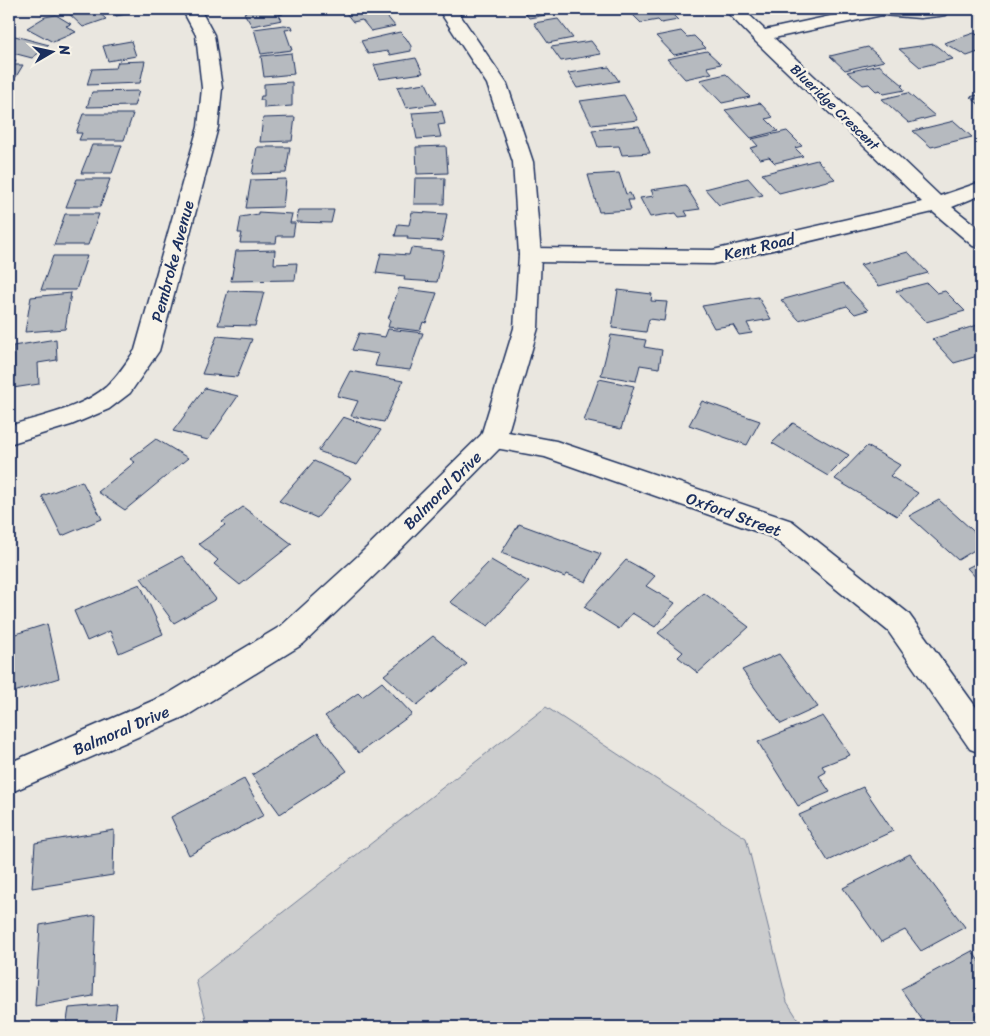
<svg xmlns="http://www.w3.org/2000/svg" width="990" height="1036" viewBox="0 0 990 1036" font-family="Sriracha,sans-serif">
  <rect width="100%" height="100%" fill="#eae7e0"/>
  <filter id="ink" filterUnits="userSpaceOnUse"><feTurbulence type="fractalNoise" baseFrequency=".02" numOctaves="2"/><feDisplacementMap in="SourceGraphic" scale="10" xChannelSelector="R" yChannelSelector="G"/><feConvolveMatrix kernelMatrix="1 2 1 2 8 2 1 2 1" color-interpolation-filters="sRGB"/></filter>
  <g filter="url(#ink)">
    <polygon fill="#cbcccd" stroke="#737e96" points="546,707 746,838 787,1002 803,1027 208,1027 196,980"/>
    <g fill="#b6babf" stroke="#1b2f5e">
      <polygon points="70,9 95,9 106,19 83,27 65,10"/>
      <polygon points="113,9 141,9 142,11 116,16"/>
      <polygon points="245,9 276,9 283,14 279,15 282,20 252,26 244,13 246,12"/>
      <polygon points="365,9 381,9 395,26 371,31 362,20 353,22 346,13"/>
      <polygon points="522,9 553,9 557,13 529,18"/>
      <polygon points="636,9 667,9 678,20 661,23 658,20 641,23 628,10"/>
      <polygon points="56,15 71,24 66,26 76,32 53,42 27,28 45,17"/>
      <polygon points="558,19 573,38 548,43 534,23"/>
      <polygon points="284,25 292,26 293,29 285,30 292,50 261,54 254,29"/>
      <polygon points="681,31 687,37 694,36 706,48 674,55 656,36"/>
      <polygon points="400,32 406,38 411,46 411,51 390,55 388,51 368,54 361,41"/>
      <polygon points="974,33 981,37 981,51 967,56 944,43"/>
      <polygon points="15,36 49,45 32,58 9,52 9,41"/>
      <polygon points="131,41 136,56 108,61 103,46"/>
      <polygon points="591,41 601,54 561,61 551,47"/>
      <polygon points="934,44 953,59 920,67 899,49"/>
      <polygon points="868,47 884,61 845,70 830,56"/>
      <polygon points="707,51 721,64 707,67 712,73 685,79 667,59"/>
      <polygon points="291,53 294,74 264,77 261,56"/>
      <polygon points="416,58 423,73 380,79 374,65"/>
      <polygon points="9,59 16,60 13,65 23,65 14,80 9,80"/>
      <polygon points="145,61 140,83 87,85 92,69 116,68 118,62"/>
      <polygon points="879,65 903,85 901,86 905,90 884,94 880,90 876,91 869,84 863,85 847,72"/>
      <polygon points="609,67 619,81 577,88 568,73"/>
      <polygon points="726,74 750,97 722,103 700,80"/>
      <polygon points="292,82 292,106 264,108 264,100 260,100 261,96 264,96 264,84"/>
      <polygon points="426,83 436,104 406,108 397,87"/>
      <polygon points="139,91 134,106 87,107 92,92"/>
      <polygon points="908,93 935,116 909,123 882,99"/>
      <polygon points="981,94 981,106 970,97"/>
      <polygon points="624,95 638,120 592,125 580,101"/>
      <polygon points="760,103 773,117 766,119 778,131 751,138 725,110"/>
      <polygon points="442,111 445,124 438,125 441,137 417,139 412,113"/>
      <polygon points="83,114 133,114 124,140 79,140 82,133 76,133"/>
      <polygon points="295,117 292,141 260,142 263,118"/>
      <polygon points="954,121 972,137 931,147 913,131"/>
      <polygon points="639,126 650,153 622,155 619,146 598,147 592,130"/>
      <polygon points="787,131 802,146 795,148 803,156 775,163 769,157 760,159 750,148 758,146 752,139"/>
      <polygon points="92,145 122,145 112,173 81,173"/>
      <polygon points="446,146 448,173 417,174 416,147"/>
      <polygon points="257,147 290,147 286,173 252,174"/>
      <polygon points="817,160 835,179 779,193 762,174"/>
      <polygon points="619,173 626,194 630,193 633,200 628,200 631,210 599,212 588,175"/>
      <polygon points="415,178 445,178 444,204 414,204"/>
      <polygon points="748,178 763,195 719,205 705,189"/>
      <polygon points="77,179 110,179 100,207 66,207"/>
      <polygon points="286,179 283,207 246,208 251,180"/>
      <polygon points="685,185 700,209 685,211 688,216 679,217 676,213 650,217 640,198 654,196 651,190"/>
      <polygon points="299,210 334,210 331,223 296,222"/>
      <polygon points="258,212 292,214 290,223 295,223 293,236 277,236 276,243 240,243 242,233 238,233 241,217 258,214"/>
      <polygon points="412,212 447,214 442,241 407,239 408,236 395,236 398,224 409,225"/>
      <polygon points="65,214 99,214 88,245 54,245"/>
      <polygon points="411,248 444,251 437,282 404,280 405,276 376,273 381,253 409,255"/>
      <polygon points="275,250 274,264 297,263 295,280 231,281 236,251"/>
      <polygon points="908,252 928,273 879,286 860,265"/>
      <polygon points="53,256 87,256 76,290 41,290"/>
      <polygon points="843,283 868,310 855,314 847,306 799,320 781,300"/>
      <polygon points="927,283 937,293 945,291 965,311 926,322 896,291"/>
      <polygon points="399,288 437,293 426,323 423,322 420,331 388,327 390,320 388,319"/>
      <polygon points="618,290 652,294 651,301 667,302 664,321 649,319 646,332 612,328"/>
      <polygon points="228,291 264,292 255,326 218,325"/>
      <polygon points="71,293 65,329 25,332 31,297"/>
      <polygon points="758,297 771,319 747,323 752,333 739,335 733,325 714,328 702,306"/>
      <polygon points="981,324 981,355 954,363 932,339"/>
      <polygon points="388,329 423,333 410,370 375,366 379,354 352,350 359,333 385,337"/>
      <polygon points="611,335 646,340 644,347 662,350 659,368 640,365 636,381 601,375"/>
      <polygon points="217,336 252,339 237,377 202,374"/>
      <polygon points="56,339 57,360 38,363 39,384 13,388 13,346"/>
      <polygon points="350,371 403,381 384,422 351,416 358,401 337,396"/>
      <polygon points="599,379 634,386 621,429 584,421"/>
      <polygon points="205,388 238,396 208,440 173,431"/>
      <polygon points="702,401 760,421 747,445 689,425"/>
      <polygon points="343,417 381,430 357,465 318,451"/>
      <polygon points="793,423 849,455 828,476 772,443"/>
      <polygon points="156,439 188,458 125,510 98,492 135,462 130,459"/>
      <polygon points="867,446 900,465 890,476 918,493 897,516 835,479"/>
      <polygon points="314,461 351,478 317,518 279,501"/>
      <polygon points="82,481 102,519 62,536 42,496"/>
      <polygon points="939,500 981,538 981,546 958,560 909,516"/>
      <polygon points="243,507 292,544 240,585 214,564 218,560 199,544 225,525 222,522"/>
      <polygon points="519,524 601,554 586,582 567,574 565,577 501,553"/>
      <polygon points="182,556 216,599 174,623 141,578"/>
      <polygon points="491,560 529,582 488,626 450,602"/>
      <polygon points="626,560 655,576 646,586 675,603 655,627 632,613 619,629 584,607"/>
      <polygon points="981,561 981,583 967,568"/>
      <polygon points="140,584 163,634 119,653 110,631 87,641 74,611"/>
      <polygon points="704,593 749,627 698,673 678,657 683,652 658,633"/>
      <polygon points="47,624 59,678 11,693 9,684 9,636"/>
      <polygon points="433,636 467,664 417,705 384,675"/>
      <polygon points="779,654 818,707 781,724 742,670"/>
      <polygon points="382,682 412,714 359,753 325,716 358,693 362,697"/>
      <polygon points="823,716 850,755 822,766 826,772 819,776 830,792 798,806 758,742"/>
      <polygon points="318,733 347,771 280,814 252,775"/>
      <polygon points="244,779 264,815 189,855 171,817"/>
      <polygon points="863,787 893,831 828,861 799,815"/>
      <polygon points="114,830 113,875 32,888 35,843"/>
      <polygon points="910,854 965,927 921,951 905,930 881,942 843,888"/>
      <polygon points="96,915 93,996 35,1006 40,925"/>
      <polygon points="972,951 981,964 981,1012 975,1015 981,1025 977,1027 927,1027 901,989"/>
      <polygon points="117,1004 114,1027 66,1027 69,1008"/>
    </g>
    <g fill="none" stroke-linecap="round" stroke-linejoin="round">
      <defs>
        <g id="minor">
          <path d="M182,9H200L214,35L222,88L218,127L159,351L130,393L109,409L71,425L9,444V426C41,416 80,409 106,387C118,376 126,363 135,350L198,127L202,88L196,35Z"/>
          <polygon points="724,9 743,9 765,30 863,9 950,9 945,15 939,16 920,18 882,15 774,38 940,196 981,182 981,195 952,207 981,230 981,248 973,246 933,212 713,264 530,262 522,260 519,255 522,250 530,248 713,250 922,202 754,40"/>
          <polygon points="493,430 502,432 506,439 502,446 379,571 303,644 188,715 9,793 9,763 166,695 281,626 359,555 484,432"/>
        </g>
        <polygon id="tertiary" points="438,9 456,9 507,84 533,162 541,255 538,328 508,432 556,441 792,521 908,613 981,714 981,753 970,749 888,631 772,537 545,457 484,446 480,439 514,328 519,255 513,162 487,84"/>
      </defs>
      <use href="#minor" stroke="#1b2f5e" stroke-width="3"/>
      <use href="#tertiary" stroke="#1b2f5e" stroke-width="3"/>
      <use href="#minor" fill="#f7f3e8" fill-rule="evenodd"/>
      <use href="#tertiary" fill="#f7f3e8" fill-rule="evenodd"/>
    </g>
  </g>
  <g text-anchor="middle" stroke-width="5" stroke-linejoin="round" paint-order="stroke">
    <g font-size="14" fill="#1b2f5e" stroke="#f7f3e8">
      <text transform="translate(835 107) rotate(44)" y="5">Blueridge Crescent</text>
    </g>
    <g font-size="16" fill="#1b2f5e" stroke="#f7f3e8">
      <text transform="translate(759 246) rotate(-13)" y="6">Kent Road</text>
      <text transform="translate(172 261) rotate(-75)" y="6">Pembroke Avenue</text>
      <text transform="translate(442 490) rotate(-45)" y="6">Balmoral Drive</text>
      <text transform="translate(734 514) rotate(20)" y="6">Oxford Street</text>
      <text transform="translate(121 730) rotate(-23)" y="6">Balmoral Drive</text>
    </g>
  </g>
  <rect width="990" height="1036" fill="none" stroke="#f7f3e8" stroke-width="30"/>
  <rect x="15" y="15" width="960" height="1006" fill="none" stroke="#1b2f5e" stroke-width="2" filter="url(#ink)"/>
  <g transform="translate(52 52) rotate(81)" stroke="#f7f3e8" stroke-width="4" paint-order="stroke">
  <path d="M0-4L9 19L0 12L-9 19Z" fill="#1b2f5e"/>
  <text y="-8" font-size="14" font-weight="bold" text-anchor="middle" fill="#1b2f5e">N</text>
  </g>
</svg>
